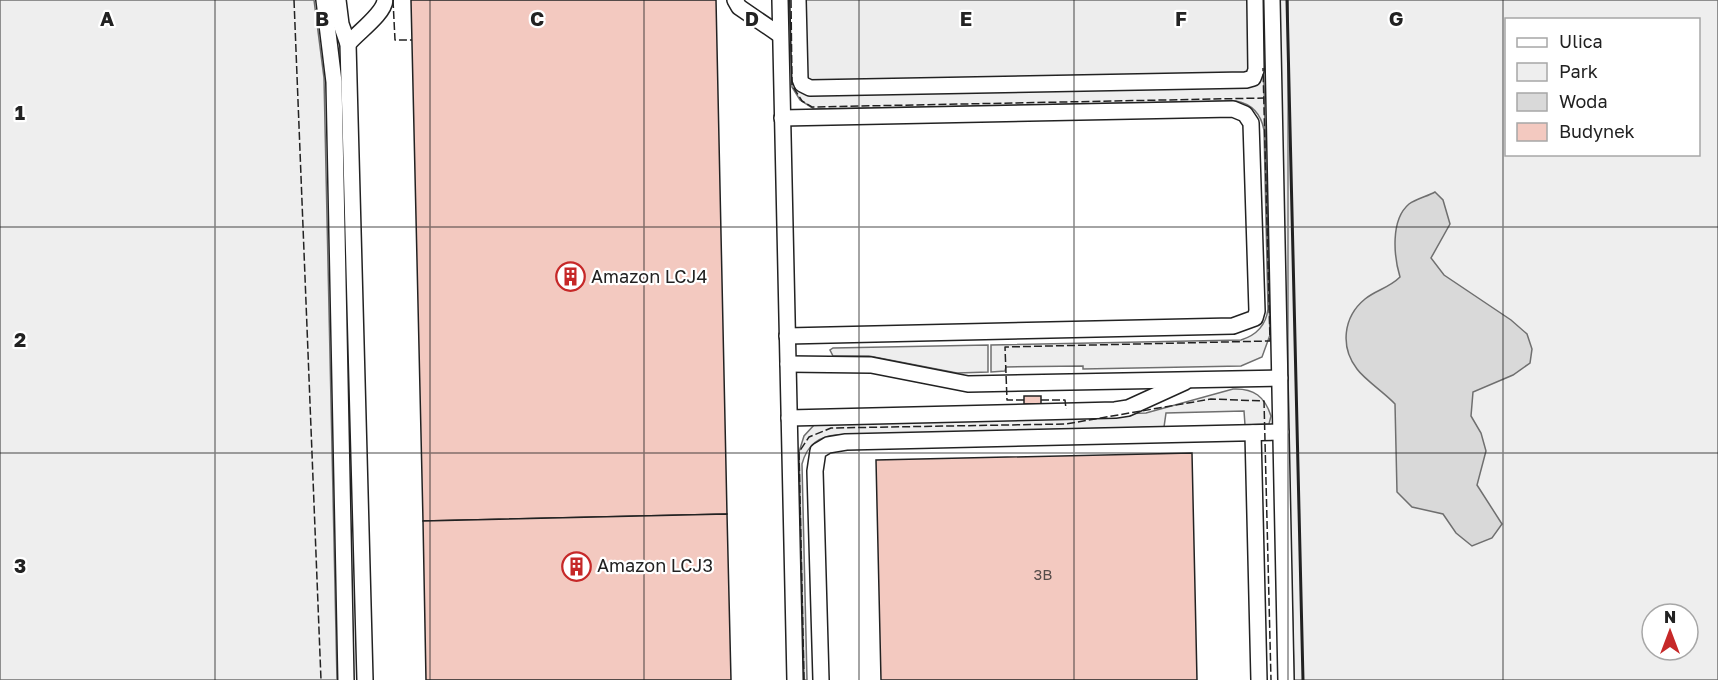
<svg xmlns="http://www.w3.org/2000/svg" width="1718" height="680" viewBox="0 0 1718 680" font-family="'Golos Text',sans-serif">
  <rect width="100%" height="100%" fill="#fff"/>
  <g fill="#eee" stroke="#6f6f6f" stroke-width="1.5" fill-rule="evenodd">
    <polygon points="0,0 314,0 324,78 337,680 0,680"/>
    <path d="M789,0H791L794,84L799,91L806,94L1262,0L1270,335L1262,357L1241,366L1083,369V366L1006,367L1005,371L991,372V345L1241,340C1257,335 1266,325 1268,309L1264,130C1261,114 1252,104 1236,101L814,109L800,100L792,87Z"/>
    <path d="M1278,0H1718V680H1294ZM1506,20H1698V154H1506ZM1652,614H1688V650H1652Z"/>
    <polygon points="988,345 988,372 957,373 869,356 833,356 830,350 833,348"/>
    <path d="M1233,389C1254,388 1265,397 1271,416L1269,424L1245,425L1244,411L1166,413L1164,427L837,435C818,436 807,445 802,464L807,680H804L799,452L804,436L815,424L1146,413Z"/>
  </g>
  <polygon fill="#ededed" stroke="#6f6f6f" stroke-width="1.5" points="793,0 1261,0 1263,74 1259,81 805,94 799,91 795,83"/>
  <path fill="#d9d9d9" stroke="#6f6f6f" stroke-width="1.5" d="M1435,192L1443,200L1450,224L1431,258L1444,275L1511,320L1527,334L1532,349L1530,363L1513,375L1473,392L1471,416L1481,433L1486,451L1477,485L1502,524L1492,538L1472,546L1456,533L1443,514L1412,507L1397,492L1395,404C1385,393 1365,380 1357,369C1340,347 1343,317 1365,299C1376,290 1389,288 1400,277C1394,257 1390,220 1409,204C1416,199 1428,196 1435,192Z"/>
  <g fill="#f3c9c0" stroke="#222" stroke-width="1.5">
    <polygon points="411,0 716,0 727,514 423,521"/>
    <rect x="1024" y="396" width="17" height="8"/>
    <polygon points="1192,453 1197,680 881,680 876,460"/>
    <polygon points="727,514 731,680 426,680 423,521"/>
  </g>
  <g fill="none" stroke-linecap="round" stroke-linejoin="round">
    <defs>
      <g id="minor">
        <polyline points="324,0 334,82 346,680"/>
        <polyline points="338,0 341,24 348,44 365,680"/>
        <polyline points="735,0 739,7 780,35"/>
        <polyline points="780,0 795,680"/>
        <polyline points="798,0 800,79 802,84 810,88 1246,80 1253,78 1256,70 1255,0"/>
        <polyline points="1272,0 1286,680"/>
        <path d="M348,44C358,32 384,14 385,0"/>
        <polyline points="782,118 1233,109 1245,114 1251,123 1257,311 1255,318 1233,326 787,336"/>
        <polyline points="788,364 871,365 968,384 1280,378"/>
        <polyline points="789,418 1115,410 1128,408 1185,382"/>
        <polyline points="1253,433 1259,680"/>
        <polyline points="821,680 815,471 818,451 828,445 846,442 1281,432"/>
      </g>
    </defs>
    <use href="#minor" stroke="#222" stroke-width="18"/>
    <use href="#minor" stroke="#fff" stroke-width="15"/>
    <g stroke="#222" stroke-width="1.5" stroke-dasharray="8 3" stroke-linecap="butt">
      <polyline points="294,0 321,680"/>
      <polyline points="393,0 395,40 412,40"/>
      <polyline points="791,0 792,85 802,101 812,107 1264,98"/>
      <polyline points="1024,400 1007,400 1005,347 1270,341 1263,68"/>
      <polyline points="1041,400 1065,400 1066,409"/>
      <polyline points="804,680 799,452 809,437 831,428 1066,424 1211,399 1264,401 1271,680"/>
    </g>
    <polyline stroke="#222" stroke-width="3" points="1287,0 1303,680"/>
  </g>
  <path fill="none" stroke="#222" stroke-width="1.5" stroke-opacity="0.55" d="M215,0V680M430,0V680M644,0V680M859,0V680M1074,0V680M1288,0V680M1503,0V680M0,227H1718M0,453H1718"/>
  <defs>
    <symbol id="building-ring" viewBox="-11 -11 22 22"><circle r="9.5" fill="#fff" stroke="#c62828" stroke-width="1.5"/><path d="M-4-6H4V6H1V3H-1V6H-4ZM-2.5-4.3h1.7v1.8h-1.7ZM.8-4.3h1.7v1.8H.8ZM-2.5-1h1.7V.8h-1.7ZM.8-1h1.7V.8H.8Z" fill="#c62828"/></symbol>
  </defs>
  <g fill-rule="evenodd">
    <use href="#building-ring" x="554" y="260" width="33" height="33"/>
    <use href="#building-ring" x="560" y="550" width="33" height="33"/>
  </g>
  <g text-anchor="middle" stroke-width="4.5" stroke-linejoin="round" paint-order="stroke">
    <g font-size="15" fill="#564c4a">
      <text x="1043" y="580">3B</text>
    </g>
    <g font-size="18" fill="#222" stroke="#fff" text-anchor="start">
      <text x="591" y="283">Amazon LCJ4</text>
      <text x="597" y="572">Amazon LCJ3</text>
    </g>
  </g>
  <g font-size="20" text-anchor="middle" font-weight="bold" fill="#222" stroke="#fff" stroke-width="4.5" stroke-linejoin="round" paint-order="stroke">
    <text x="107" y="26">A</text>
    <text x="322" y="26">B</text>
    <text x="537" y="26">C</text>
    <text x="752" y="26">D</text>
    <text x="966" y="26">E</text>
    <text x="1181" y="26">F</text>
    <text x="1396" y="26">G</text>
    <text x="20" y="120">1</text>
    <text x="20" y="347">2</text>
    <text x="20" y="573">3</text>
  </g>
  <rect x="1505" y="18" width="195" height="138" fill="#ffffff" stroke="#a7a7a7" stroke-width="1.5"/>
  <rect x="1517" y="38" width="30" height="9" fill="#ffffff" stroke="#a7a7a7" stroke-width="1.5"/>
  <text x="1559" y="48" font-size="18" fill="#222222">Ulica</text>
  <rect x="1517" y="63" width="30" height="18" fill="#eeeeee" stroke="#a7a7a7" stroke-width="1.5"/>
  <text x="1559" y="78" font-size="18" fill="#222222">Park</text>
  <rect x="1517" y="93" width="30" height="18" fill="#d9d9d9" stroke="#a7a7a7" stroke-width="1.5"/>
  <text x="1559" y="108" font-size="18" fill="#222222">Woda</text>
  <rect x="1517" y="123" width="30" height="18" fill="#f3c9c0" stroke="#a7a7a7" stroke-width="1.5"/>
  <text x="1559" y="138" font-size="18" fill="#222222">Budynek</text>
  <g transform="translate(1670 632)"><circle r="28" fill="#ffffff" stroke="#a7a7a7" stroke-width="1.5"/>
  <path d="M0-4.5L10 22L0 15L-10 22Z" fill="#c62828"/>
  <text y="-9" font-size="16" font-weight="bold" text-anchor="middle" fill="#222222">N</text>
  </g>
</svg>
